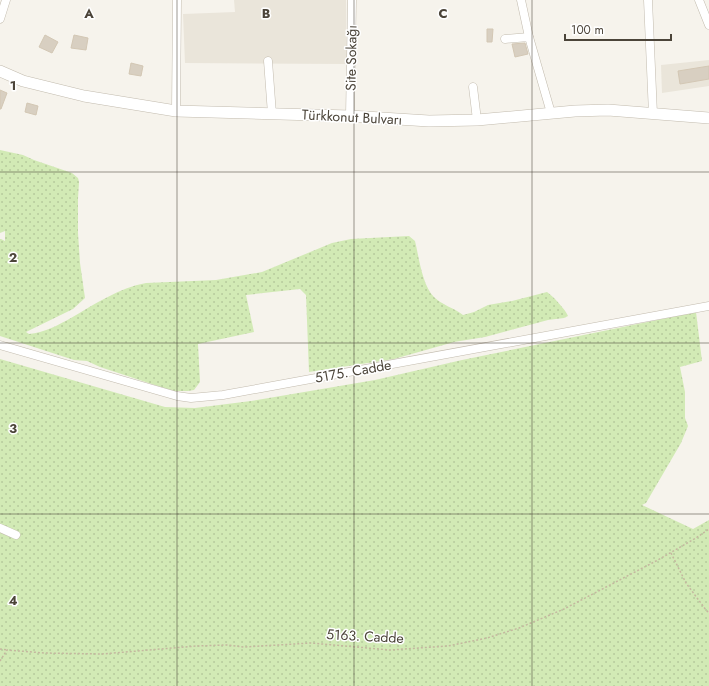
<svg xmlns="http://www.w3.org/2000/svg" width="709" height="686" viewBox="0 0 709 686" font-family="Jost,sans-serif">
  <defs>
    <pattern id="grass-dots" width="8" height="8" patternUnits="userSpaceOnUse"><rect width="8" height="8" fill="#d2eab5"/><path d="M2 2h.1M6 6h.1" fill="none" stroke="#b6ca9c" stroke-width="1.8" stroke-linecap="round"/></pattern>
  </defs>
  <rect width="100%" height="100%" fill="#f6f3ec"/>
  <g fill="#eae5da">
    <polygon points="234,0 346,0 347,64 185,63 183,14 235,12"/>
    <polygon points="709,60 709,86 662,93 661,65"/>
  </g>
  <g fill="url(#grass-dots)">
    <path d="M0,150L23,155L34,160L72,173L78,178L79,182L78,199V233L80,263L85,298L73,309L26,332L29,334C44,333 58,325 71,318C95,304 119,288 146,283L216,280L262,272L332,243L351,239L409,236L415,241C419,257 422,285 434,297C442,305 454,308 463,315L474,312L488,305L512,301L547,292C553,296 565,309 568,316L564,318L548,320L485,337L454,342L394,359L309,372L306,295L300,289L246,295L254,332L198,344L200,382L194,390L188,391H173L100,367L87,361L74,360L0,336V239H1L5,241V231L0,233Z"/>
    <polygon points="696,312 702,361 680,367 685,392 685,418 688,426 681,443 646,503 642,505 693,529 709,520 709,686 0,686 0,359 165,407 195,408 251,401 375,380 462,360"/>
  </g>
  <g fill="#d8cfc1" stroke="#d3c7b4">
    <polygon points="487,29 493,29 492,42 487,42"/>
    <polygon points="45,35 58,42 52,53 39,47"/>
    <polygon points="74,35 88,38 86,50 71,48"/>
    <polygon points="525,43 528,54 515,57 512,44"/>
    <polygon points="131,63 143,66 141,76 129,74"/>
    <polygon points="709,66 709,79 680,84 678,71"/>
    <polygon points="0,90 7,93 1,109 0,109"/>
    <polygon points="27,103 38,106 36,115 25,112"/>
  </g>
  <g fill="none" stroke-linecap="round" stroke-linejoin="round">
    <defs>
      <g id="minor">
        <polyline points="521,0 529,37"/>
        <polyline points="648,0 653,114"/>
        <polyline points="699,0 709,25"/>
        <polyline points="0,19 6,0"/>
        <polyline points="505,39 529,37 551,113"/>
        <polyline points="268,61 272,114"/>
        <polyline points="473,87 477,120"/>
        <polyline points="176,111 177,0"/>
        <polyline points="350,116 352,0"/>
        <polyline points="0,345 177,396 191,398 223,395 709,306"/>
        <polyline points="0,528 16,535"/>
      </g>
      <polyline id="tertiary" points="0,71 23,81 84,96 176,111 350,116 429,121 477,120 575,111 608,110 709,118"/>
    </defs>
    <use href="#minor" stroke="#c2bbae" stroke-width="9"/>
    <use href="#tertiary" stroke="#c2bbae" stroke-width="12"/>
    <g stroke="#c4b79f" stroke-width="1.5" stroke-dasharray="2 2" stroke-linecap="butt">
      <polyline points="671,553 686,583 706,610 709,613"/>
      <polyline points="0,649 7,650"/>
      <polyline points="0,661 7,650 44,653 102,654 196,646 227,645 244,647 311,643 390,650 448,646 487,638 519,628 564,609 656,561 696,538 709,529"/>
    </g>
    <use href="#minor" stroke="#fff" stroke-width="8"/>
    <use href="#tertiary" stroke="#fff" stroke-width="11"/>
  </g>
  <path fill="none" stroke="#4b4439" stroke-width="1" stroke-opacity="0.55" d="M177,0V686M354,0V686M532,0V686M0,172H709M0,343H709M0,514H709"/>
  <g text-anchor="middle" stroke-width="3" stroke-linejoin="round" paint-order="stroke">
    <g font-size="14" fill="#4b4439" stroke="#fff">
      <text transform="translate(351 58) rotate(-89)" y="5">Site Sokağı</text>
      <text transform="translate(352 117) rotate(3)" y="5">Türkkonut Bulvarı</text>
      <text transform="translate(353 371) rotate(-10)" y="5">5175. Cadde</text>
      <text transform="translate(365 636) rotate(3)" y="5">5163. Cadde</text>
    </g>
  </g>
  <g font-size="13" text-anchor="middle" font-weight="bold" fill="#4b4439" stroke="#fff" stroke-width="3" stroke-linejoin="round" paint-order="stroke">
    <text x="89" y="18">A</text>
    <text x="266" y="18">B</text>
    <text x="443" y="18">C</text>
    <text x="13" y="90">1</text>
    <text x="13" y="262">2</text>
    <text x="13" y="433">3</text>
    <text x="13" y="605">4</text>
  </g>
  <path d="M565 34v6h106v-6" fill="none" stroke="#4b4439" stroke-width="2"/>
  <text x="571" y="34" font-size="12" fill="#4b4439" stroke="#ffffff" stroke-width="3" paint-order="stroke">100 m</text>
</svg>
